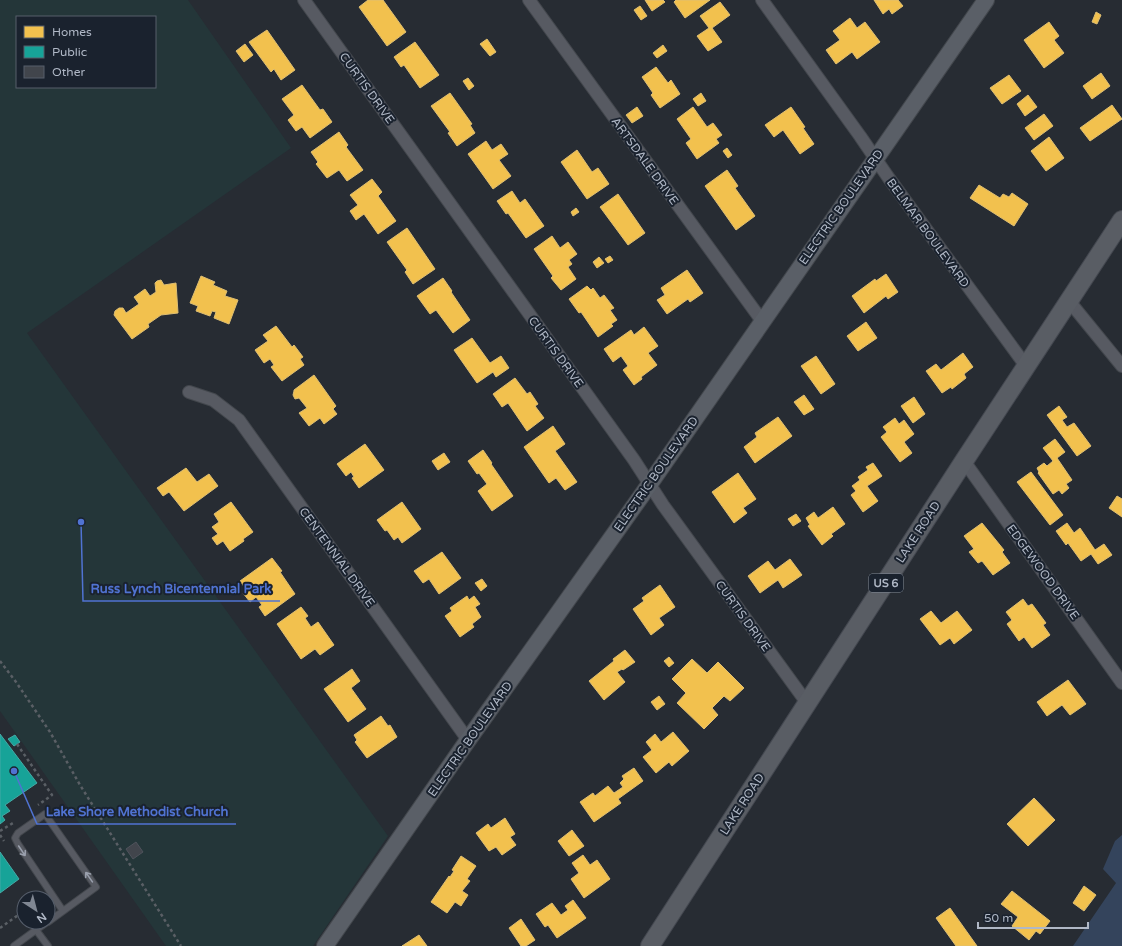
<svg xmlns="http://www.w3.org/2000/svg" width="1122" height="946" viewBox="0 0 1122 946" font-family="'Varela Round',sans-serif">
  <rect width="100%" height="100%" fill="#272c33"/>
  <path fill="#243639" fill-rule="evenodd" d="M0,0H188L291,148L27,333L388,836L313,946H166L0,711ZM17,17H155V87H17Z"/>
  <polygon fill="#34445c" points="1122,835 1122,946 1073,946 1116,883 1103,869 1115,841"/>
  <g fill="#f2c14e" stroke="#debe72">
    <polygon points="368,0 383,0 406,32 387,46 359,7"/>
    <polygon points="645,0 663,0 665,2 652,11"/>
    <polygon points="676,0 710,0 685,18 674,2"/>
    <polygon points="874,0 898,0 903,6 892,14 889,9 883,14"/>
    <polygon points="720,2 730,15 712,28 722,42 708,51 697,36 709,28 700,16"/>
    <polygon points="640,6 647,16 641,20 634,10"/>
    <polygon points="1096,12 1101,15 1097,24 1092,22"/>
    <polygon points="850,18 857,28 865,22 880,42 857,59 852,52 836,64 826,50 840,40 833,31"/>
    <polygon points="1049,22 1059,36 1054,40 1064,53 1044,68 1024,40"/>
    <polygon points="267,30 295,70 281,80 274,69 271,72 249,42"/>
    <polygon points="487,39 496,52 490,56 480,44"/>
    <polygon points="415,42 439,75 420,88 404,65 401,67 394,57"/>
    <polygon points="245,44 253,55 244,62 236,51"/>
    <polygon points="663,45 667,51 657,58 653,53"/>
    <polygon points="656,67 668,83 671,80 680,94 660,108 651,95 653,93 642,77"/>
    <polygon points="1101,73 1110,86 1092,99 1083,86"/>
    <polygon points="1009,75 1021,91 1002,104 990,88"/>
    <polygon points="468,78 474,86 469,90 463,81"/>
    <polygon points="302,85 320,110 323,109 332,122 310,138 302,127 296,131 288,120 294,115 282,99"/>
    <polygon points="450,93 472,124 470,125 475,133 457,146 448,133 450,132 431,106"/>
    <polygon points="701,93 706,101 698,106 693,99"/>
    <polygon points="1028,95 1037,107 1025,116 1017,104"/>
    <polygon points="1112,105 1122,119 1090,141 1080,128"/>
    <polygon points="637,107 643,116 632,123 626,115"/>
    <polygon points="693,107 707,127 713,123 722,135 716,139 719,143 697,159 686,143 691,139 677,119"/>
    <polygon points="791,107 805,127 803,128 814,144 800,154 783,130 774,137 765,125"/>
    <polygon points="1044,114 1053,126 1034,140 1025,128"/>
    <polygon points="339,132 348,145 346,147 363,170 347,181 339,170 327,178 316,164 318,162 311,152"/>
    <polygon points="1049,137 1064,158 1046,171 1031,151"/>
    <polygon points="486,141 492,150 501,144 508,154 499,160 511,176 493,189 468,154"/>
    <polygon points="727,148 732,155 728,158 723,151"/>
    <polygon points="577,150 592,172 598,168 609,184 587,199 561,162"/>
    <polygon points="727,170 738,186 735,188 755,216 736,230 705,186"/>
    <polygon points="372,179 382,192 378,196 396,221 378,234 364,214 356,220 350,211 358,205 350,195"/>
    <polygon points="979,185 1000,198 1003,194 1009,197 1012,193 1028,204 1014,226 970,198"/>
    <polygon points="512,191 520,203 525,199 544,226 526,238 508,213 506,214 497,201"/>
    <polygon points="618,194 645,233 628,245 600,207"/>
    <polygon points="576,208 579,212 573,216 571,212"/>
    <polygon points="407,228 435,269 413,284 405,272 407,270 387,242"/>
    <polygon points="552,236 560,248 568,242 577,254 569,260 572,264 568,267 576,279 561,290 551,278 553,276 534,249"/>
    <polygon points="610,256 613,260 608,263 605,259"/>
    <polygon points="599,257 604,263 597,268 593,262"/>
    <polygon points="687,270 703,293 690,302 688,299 667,314 657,300 665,295 661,288"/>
    <polygon points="886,274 898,292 888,299 886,296 864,313 852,296 875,279 876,281"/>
    <polygon points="201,276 215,282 213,285 227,291 225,296 238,300 229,324 214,318 216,312 212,311 210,316 196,311 198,306 190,303"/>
    <polygon points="443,278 452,291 451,292 470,320 453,333 436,310 430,314 417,296"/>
    <polygon points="161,280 164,285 176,283 178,313 161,315 148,324 149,327 132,339 114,315 115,311 119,308 123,308 126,313 139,304 134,297 145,289 150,296 156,292 155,283 157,281"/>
    <polygon points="587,286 591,290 593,288 600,298 604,295 614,308 610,310 617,320 611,324 613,326 598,337 581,312 579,313 569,299"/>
    <polygon points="866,322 877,338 858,351 847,336"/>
    <polygon points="276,326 292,347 294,345 303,357 300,359 304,365 282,381 271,367 274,365 270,359 264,363 255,350 268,341 263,335"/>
    <polygon points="644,327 658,346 648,353 657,365 641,377 642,379 634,385 623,370 628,366 621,356 613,362 604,349 631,330 634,335"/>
    <polygon points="472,338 490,363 501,356 509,368 496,377 493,372 477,383 454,350"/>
    <polygon points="963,353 973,367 964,374 966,378 952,389 951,387 942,393 926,371 936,364 941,370"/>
    <polygon points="816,356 835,384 821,394 801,366"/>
    <polygon points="314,375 336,406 333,409 337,414 324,424 320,418 309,426 299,413 307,408 299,398 295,399 293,395 294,391 294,390"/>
    <polygon points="515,378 527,394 530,392 538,404 535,406 544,418 527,431 508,403 502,407 493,394"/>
    <polygon points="804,395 814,409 804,415 794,402"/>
    <polygon points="914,397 925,414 913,423 901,406"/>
    <polygon points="1059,406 1067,417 1062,420 1067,427 1074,423 1091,446 1077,456 1047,415"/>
    <polygon points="778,417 792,436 755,463 744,447 757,437 755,433"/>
    <polygon points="895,418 899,424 904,420 914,434 904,442 912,453 900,462 881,437 887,432 883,427"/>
    <polygon points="553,426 565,444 555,451 577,482 565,490 556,478 549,483 524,447"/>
    <polygon points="1055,439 1065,452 1057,458 1072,480 1066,484 1069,488 1062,494 1059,490 1053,494 1038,473 1039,472 1037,468 1044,463 1047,466 1053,461 1043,448"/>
    <polygon points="365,444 384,470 359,488 352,478 354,477 351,472 346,476 337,464"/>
    <polygon points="483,450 492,463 491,464 513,496 492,511 478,491 487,484 479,473 477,474 468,461"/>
    <polygon points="444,453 450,462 438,470 432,461"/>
    <polygon points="873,463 882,476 867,486 878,501 863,512 851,495 856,491 852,486 860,480 858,477 868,470 866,467"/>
    <polygon points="186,468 197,482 209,474 218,486 184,511 169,492 163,496 157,488"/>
    <polygon points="1031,472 1063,515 1050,525 1017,482"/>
    <polygon points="738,473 756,499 743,508 747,513 734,523 712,492"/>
    <polygon points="1117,496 1122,499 1122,517 1109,508"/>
    <polygon points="231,502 253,532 243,539 244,541 230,551 223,541 217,545 212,538 218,534 212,527 219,522 214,514"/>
    <polygon points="402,502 421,529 402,543 398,537 394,540 387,530 385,531 377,520"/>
    <polygon points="833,507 845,524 831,534 833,536 822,545 808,526 810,525 806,518 814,512 818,518"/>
    <polygon points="796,514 801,521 793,526 788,519"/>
    <polygon points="982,523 1004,550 1002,552 1010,563 993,575 982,561 978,563 969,552 974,549 964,536"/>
    <polygon points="1067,523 1074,533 1080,528 1095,550 1104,544 1112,555 1098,564 1091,554 1081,561 1068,543 1066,545 1056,531"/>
    <polygon points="442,552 461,578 439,594 429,579 423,583 414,571"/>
    <polygon points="272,558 282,571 280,572 295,594 265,616 259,607 262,605 256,597 250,602 243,593 247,591 240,581"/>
    <polygon points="790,559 802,575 783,588 778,580 760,593 748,576 768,561 775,570"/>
    <polygon points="482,579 487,586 481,591 475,583"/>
    <polygon points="660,585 675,607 659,618 664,625 651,635 633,609 644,601 642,598"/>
    <polygon points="467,596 469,600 474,596 480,604 475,607 481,617 472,624 474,627 460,637 445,616 452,611 450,608"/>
    <polygon points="1023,599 1028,606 1032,604 1046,623 1043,625 1050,635 1032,648 1024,637 1019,641 1007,624 1012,620 1006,612"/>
    <polygon points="301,607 308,616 305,618 311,627 318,622 334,645 320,655 315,649 301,659 277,624"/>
    <polygon points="931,611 941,623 957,611 972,630 954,644 950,638 940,645 920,619"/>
    <polygon points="625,650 635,662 623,670 622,669 617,672 625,682 604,700 589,681 614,661 613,659"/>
    <polygon points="669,657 674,663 669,667 664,661"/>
    <polygon points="692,659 707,673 718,662 744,688 730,701 724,696 712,708 718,715 704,729 677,703 686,693 672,679"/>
    <polygon points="352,669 360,681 351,688 366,709 348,722 324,689"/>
    <polygon points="1068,680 1086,704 1070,715 1062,705 1047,716 1037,702"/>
    <polygon points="659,696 665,704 657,710 651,702"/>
    <polygon points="381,716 388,726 390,725 397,737 367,758 355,742 357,740 354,735"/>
    <polygon points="673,732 689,751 672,766 669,762 656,773 643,757 652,750 646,742 655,734 661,742"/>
    <polygon points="634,768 643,781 618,799 621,803 594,822 580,802 593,793 595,796 608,786 614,793 623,787 620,783 624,779 622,776"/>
    <polygon points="1034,798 1055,820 1028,846 1007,824"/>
    <polygon points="505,818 515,834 510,837 516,845 502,855 496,847 489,851 476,833 488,824 491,828"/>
    <polygon points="572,830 584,846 569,856 558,841"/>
    <polygon points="583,855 590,865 597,860 610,879 584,898 571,879 579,873 572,863"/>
    <polygon points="461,856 476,866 467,879 470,881 462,891 468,895 461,906 455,902 447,913 431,902 449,876 450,877 454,871 452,870"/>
    <polygon points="1084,886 1096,895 1084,911 1073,903"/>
    <polygon points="1012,891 1050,921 1040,934 1036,931 1029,940 1012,926 1018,917 1001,904"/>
    <polygon points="573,900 586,918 557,938 548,925 545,927 536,914 552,903 561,915 568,910 565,906"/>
    <polygon points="950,908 977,946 956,946 936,918"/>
    <polygon points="521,919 535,940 526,946 521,946 509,928"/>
    <polygon points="419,935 427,946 402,946"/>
  </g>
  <g fill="#17a398" stroke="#45a9a6">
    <polygon points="0,734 37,783 5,805 10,811 2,816 5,820 0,824"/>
    <polygon points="15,735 20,742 14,746 8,739"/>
    <polygon points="0,852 19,879 0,893"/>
  </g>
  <polygon fill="#41454c" stroke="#4f535c" points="136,842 143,852 133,859 126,849"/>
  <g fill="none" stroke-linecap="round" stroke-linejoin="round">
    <defs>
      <g id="lane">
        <polyline points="48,922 96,887 45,814 18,833 15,838 18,844 63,911"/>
        <polyline points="36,930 48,946"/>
        <polyline points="14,946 47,922"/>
      </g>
      <g id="street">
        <polyline points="304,0 634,460 663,505 807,703"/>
        <polyline points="529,0 762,321"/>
        <polyline points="762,0 860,136 888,177 1026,366"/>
        <polyline points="1069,301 1122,366"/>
        <polyline points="189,392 213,400 239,420 468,740"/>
        <polyline points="964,461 1122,683"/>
      </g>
      <polyline id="secondary" points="325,946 468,740 642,495 986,0"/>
      <polyline id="primary" points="650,946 964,461 1122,220"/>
    </defs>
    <use href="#lane" stroke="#43474d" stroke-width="8"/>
    <use href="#street" stroke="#43474d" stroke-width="14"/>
    <use href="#secondary" stroke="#43474d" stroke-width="18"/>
    <use href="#primary" stroke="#444850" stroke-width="20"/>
    <g stroke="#5a5f65" stroke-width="2.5" stroke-dasharray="3 3" stroke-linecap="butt">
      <polyline points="0,661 16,682 50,732 80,785 181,946"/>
      <polyline points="17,744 52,795 38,805"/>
      <polyline points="0,831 13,823"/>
      <polyline points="0,835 4,841"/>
      <polyline points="0,928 24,911"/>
    </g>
    <use href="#lane" stroke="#575a62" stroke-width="6"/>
    <use href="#street" stroke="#575a62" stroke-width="12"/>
    <use href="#secondary" stroke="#5a5f67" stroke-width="16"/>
    <use href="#primary" stroke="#595d64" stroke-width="18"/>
  </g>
  <defs><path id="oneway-shaft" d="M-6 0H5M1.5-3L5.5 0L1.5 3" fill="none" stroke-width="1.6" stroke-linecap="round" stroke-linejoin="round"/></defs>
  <g stroke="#9aa0ad">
    <use href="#oneway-shaft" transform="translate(22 851) rotate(56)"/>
    <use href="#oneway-shaft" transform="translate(89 877) rotate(-125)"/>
  </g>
  <g text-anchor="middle" stroke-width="4" stroke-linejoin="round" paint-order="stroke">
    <rect fill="#1a222e" stroke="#838b98" stroke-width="1" x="869" y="574" width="34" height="18" rx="3"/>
    <g font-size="11" font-weight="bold" fill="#b0b8c6">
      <text x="886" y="587">US 6</text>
    </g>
    <g font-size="12" fill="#b0b8c6" stroke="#1a222e">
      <text transform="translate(367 88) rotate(54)" y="4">CURTIS DRIVE</text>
      <text transform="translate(645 161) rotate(54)" y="4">ARTSDALE DRIVE</text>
      <text transform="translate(841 207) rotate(-55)" y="4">ELECTRIC BOULEVARD</text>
      <text transform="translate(928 233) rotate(54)" y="4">BELMAR BOULEVARD</text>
      <text transform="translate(556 352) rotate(54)" y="4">CURTIS DRIVE</text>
      <text transform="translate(656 474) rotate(-55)" y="4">ELECTRIC BOULEVARD</text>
      <text transform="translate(918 532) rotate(-57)" y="4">LAKE ROAD</text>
      <text transform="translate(337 557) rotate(54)" y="4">CENTENNIAL DRIVE</text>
      <text transform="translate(1043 572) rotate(54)" y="4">EDGEWOOD DRIVE</text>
      <text transform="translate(743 616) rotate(54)" y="4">CURTIS DRIVE</text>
      <text transform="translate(470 739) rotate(-55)" y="4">ELECTRIC BOULEVARD</text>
      <text transform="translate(742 804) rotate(-57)" y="4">LAKE ROAD</text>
    </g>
  </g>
  <path fill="none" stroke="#5073d2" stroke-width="1.5" d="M81 522L83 601H280M14 771L37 824H236"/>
  <g fill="#5073d2" stroke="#1a222e" stroke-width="1.5">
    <circle cx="81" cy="522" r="4"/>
    <circle cx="14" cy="771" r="4"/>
  </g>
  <g font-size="13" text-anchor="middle" font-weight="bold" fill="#5073d2" stroke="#1a222e" stroke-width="4" stroke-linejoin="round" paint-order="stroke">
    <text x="181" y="593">Russ Lynch Bicentennial Park</text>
    <text x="137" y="816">Lake Shore Methodist Church</text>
  </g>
  <rect x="16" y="16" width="140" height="72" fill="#1a222e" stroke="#565e6b"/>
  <rect x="24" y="26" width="20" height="12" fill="#f2c14e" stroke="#565e6b"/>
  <text x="52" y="36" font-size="12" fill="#b0b8c6">Homes</text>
  <rect x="24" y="46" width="20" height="12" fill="#17a398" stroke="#565e6b"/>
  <text x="52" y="56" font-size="12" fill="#b0b8c6">Public</text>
  <rect x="24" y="66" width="20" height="12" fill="#41454c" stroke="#565e6b"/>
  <text x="52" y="76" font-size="12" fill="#b0b8c6">Other</text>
  <g transform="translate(36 910) rotate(144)"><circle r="19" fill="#1a222e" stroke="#565e6b"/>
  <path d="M0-3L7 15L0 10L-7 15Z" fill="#808793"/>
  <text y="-6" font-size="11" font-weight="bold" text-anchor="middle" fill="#b0b8c6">N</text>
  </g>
  <path d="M978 922v6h110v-6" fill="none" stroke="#b0b8c6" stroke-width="2"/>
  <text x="984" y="922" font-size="12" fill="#b0b8c6" stroke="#1a222e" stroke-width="3" paint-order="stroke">50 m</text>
</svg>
